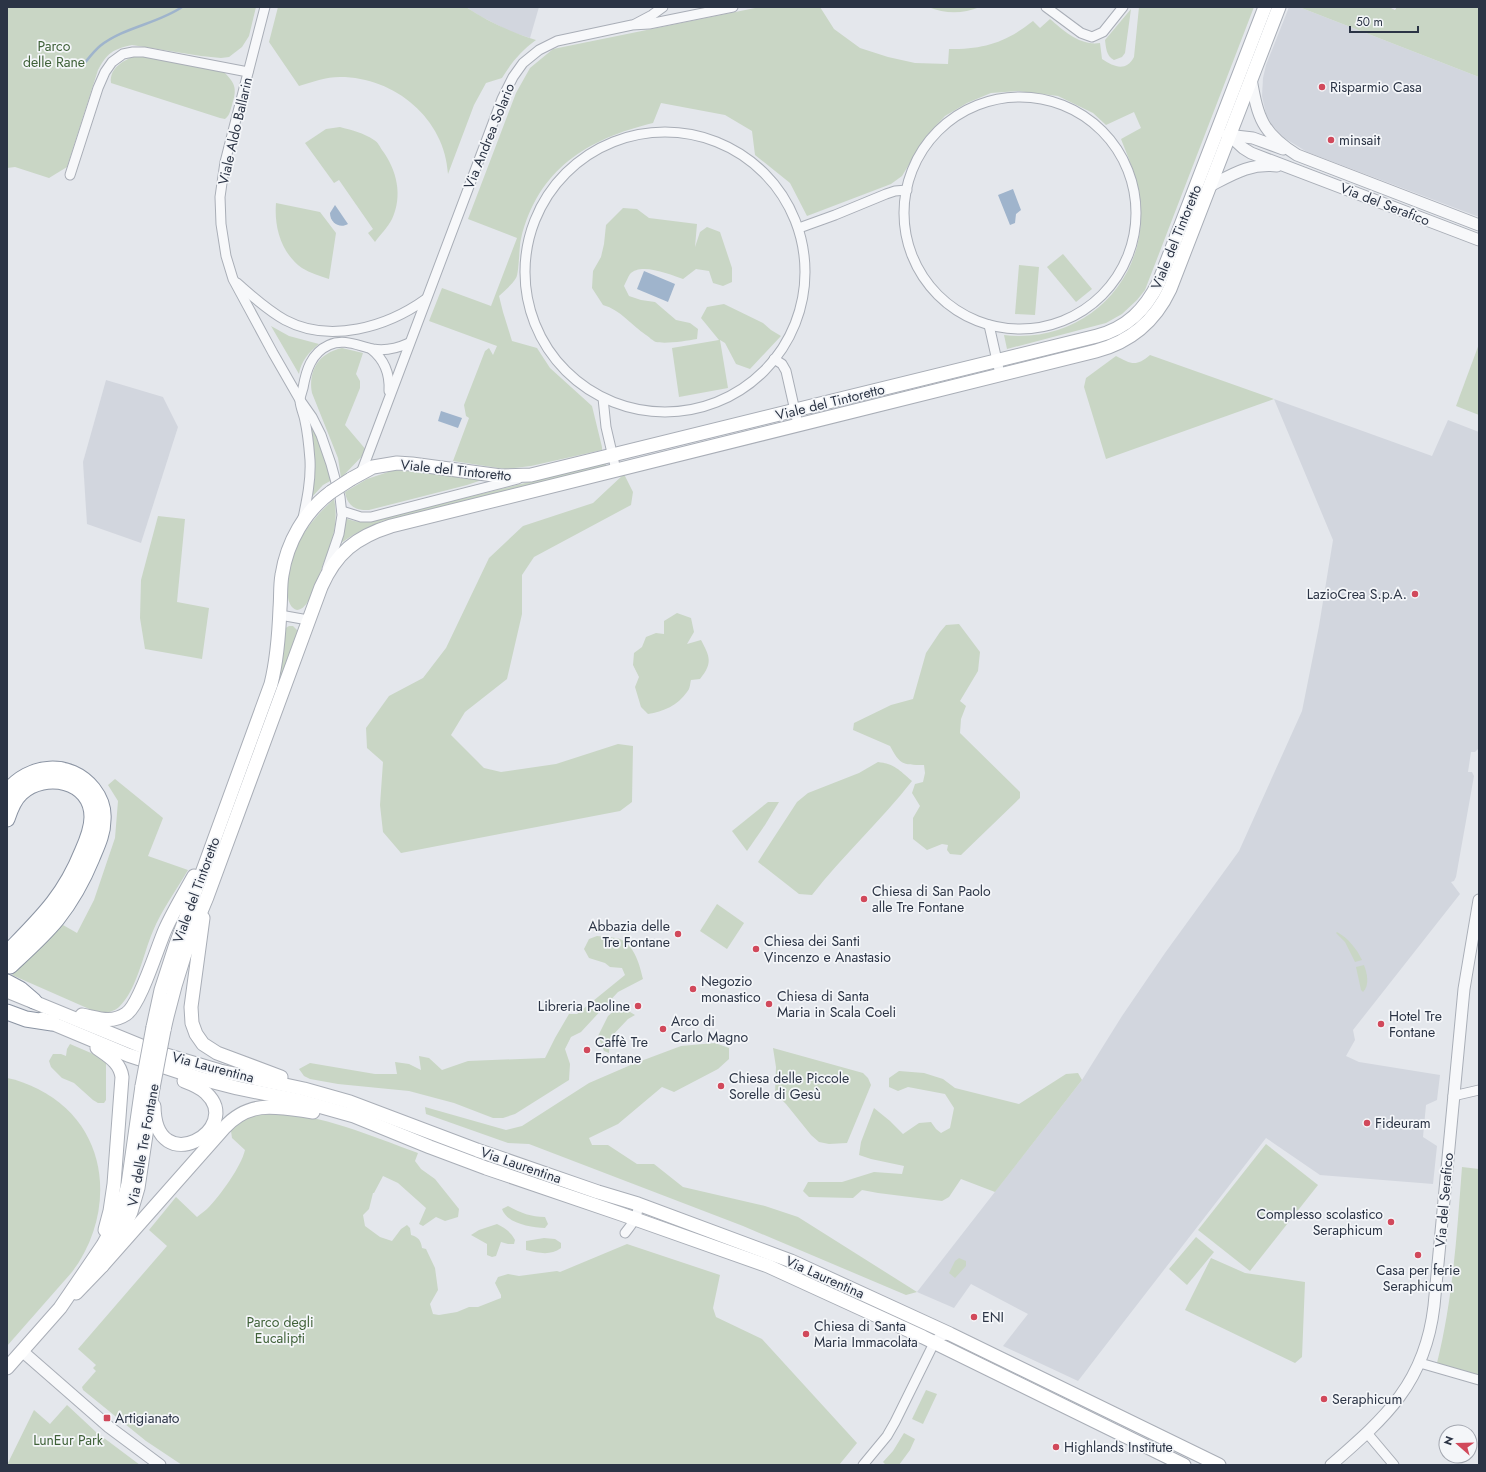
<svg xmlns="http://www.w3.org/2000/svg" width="1486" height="1472" viewBox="0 0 1486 1472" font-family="Jost,sans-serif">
  <rect width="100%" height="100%" fill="#e4e7ec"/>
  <g fill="#d2d6de">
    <polygon points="466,7 539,7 530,38 509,31 480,16"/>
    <polygon points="1289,7 1299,7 1479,77 1479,217 1307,152 1281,136 1272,125 1266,114 1262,96 1263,78 1266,65"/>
    <polygon points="106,380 163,397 178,427 141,543 87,524 83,462"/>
    <polygon points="1274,399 1432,456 1448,420 1479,432 1479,748 1475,752 1471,752 1468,772 1472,772 1474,776 1456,877 1454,881 1451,882 1460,894 1353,1030 1355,1040 1346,1056 1359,1062 1440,1075 1437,1100 1426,1105 1423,1137 1437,1146 1433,1184 1320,1175 1266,1138 1078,1381 1003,1346 1028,1314 971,1284 954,1308 917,1292 1082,1080 1122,1016 1165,953 1239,851 1302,711 1319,626 1333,540"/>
  </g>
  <g fill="#c9d6c5">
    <path d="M7,7H256L249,36L242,47L229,57L221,58L201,56L132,45C113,49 107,53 98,70L67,167L49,178L15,167L7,168Z"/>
    <path d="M278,7H466C488,22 511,32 536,40C521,51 511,63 502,78L486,83L474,105L448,174C445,119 395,77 340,77C326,77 312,82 299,86L269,42Z"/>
    <path d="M760,7H820L834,29L860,48L888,57L915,63L948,64L949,49C984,49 1005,43 1033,21L1040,28L1050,19C1064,31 1080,46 1100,43L1102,59C1114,67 1126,72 1134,57L1139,7H1254L1145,290L1137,300L1122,314L1106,323L1007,349L1004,335C1079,344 1143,287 1141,211C1141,186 1130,162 1121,139L1141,128L1134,112L1106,125L1093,113L1058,96L1018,91L991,93L967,103L945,116L927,135L902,176L891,184L807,216L790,183L755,155L752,131L725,115L661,103L653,123C587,139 538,169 521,239C519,247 519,274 516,278C512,285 505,290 499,296L503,312L512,341L537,348L550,368L592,406L602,447V450L531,466L505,469L453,461L469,418L466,416L464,405L485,351L489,348L493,355L497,346L429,321L442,288L491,306L517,238L468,219L516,93L530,68L553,49Z"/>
    <path d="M928,7H980C962,14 946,14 928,7Z"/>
    <polygon points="1299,7 1389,7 1395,10 1397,7 1479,7 1479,77"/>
    <path d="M1131,9L1125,53L1122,57L1114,60C1106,56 1106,47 1105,40Z"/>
    <path d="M137,55H145L224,72C236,84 237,89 232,105C230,111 230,115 225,119L220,118L111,83C109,67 125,60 137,55Z"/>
    <path d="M340,127C351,130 364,133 374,140C378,142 380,147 382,150C397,170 403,196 392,219C388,227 380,235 375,242L368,233L373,229L339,180L334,183L305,143L326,129Z"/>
    <path d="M276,203L320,212L336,233L329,279C320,276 310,273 302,268C281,253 274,227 276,203Z"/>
    <path d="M623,208L637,209L649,218L697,224L695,247L700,232L707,227L720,232L732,268V282L723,286L713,283L709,271L696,269L683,279C671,275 641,262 630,274C628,277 626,282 624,286L629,296L641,300L655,302L676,320L690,323L698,329L697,339C686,341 666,344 656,342C653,341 649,337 646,335C631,325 621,310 603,305L592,288L593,271L601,257L604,244L606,225Z"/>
    <polygon points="1063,254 1092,289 1076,302 1047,267"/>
    <polygon points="1019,265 1039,267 1035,315 1015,314"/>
    <polygon points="724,304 763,323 771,330 781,336 750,369 736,364 725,343 720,340 728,388 679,397 672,348 719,340 701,318 707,307"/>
    <path d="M271,326L289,336L319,344C309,352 301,361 299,374Z"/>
    <polygon points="1479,344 1479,415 1456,406"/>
    <path d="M342,348L363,353L356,374L360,381V388L345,425L367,451L341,478L338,458L312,393C308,370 319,353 342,348Z"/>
    <path d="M1150,355L1274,399L1106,459L1084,387L1086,378L1116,356C1131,364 1136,367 1150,355Z"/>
    <path d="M310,424H311L321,447L332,480L323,485L312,497C317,472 315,449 310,424Z"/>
    <path d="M606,463V466L382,521L353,535L341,543L345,518C355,522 362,523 372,521Z"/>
    <path d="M394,470C424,471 453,472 482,480L467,485L369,510C356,511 347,506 345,492L367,479Z"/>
    <polygon points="624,474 633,492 631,505 534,557 522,575 522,614 507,679 465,712 451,735 484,768 501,772 556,764 618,744 633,746 632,802 620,811 401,853 383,832 380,805 383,762 367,748 366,728 389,696 423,678 446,648 489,558 523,526 593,503"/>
    <path d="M334,499C336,508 336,517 335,526C333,540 327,554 322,567C318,579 314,593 307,603C305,606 301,610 297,610C291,609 288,601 288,596C283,557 306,524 334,499Z"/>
    <polygon points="158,516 185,519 177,602 209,608 202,659 145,649 140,618 141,580"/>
    <path d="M677,613L691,618L694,632L687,644L701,640C710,657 713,663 700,679L691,680C690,684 690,689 687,692C678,705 663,712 648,714L641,707L635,687L639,677L633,665L634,653L642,647L646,637L656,633L664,634V621Z"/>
    <path d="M959,624L980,652L978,671L960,701L966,706L961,719L960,733L1020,792V798L961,855L950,854L947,850L948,845L942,844L927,850L913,839V818L920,806L912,793L915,784L923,782L925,773L924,765C903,765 900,765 890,746L853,730L854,723L891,705L913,699L926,653L940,632L946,625Z"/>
    <polygon points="289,626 293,626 298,631 276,690 275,689 284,629"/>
    <path d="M878,762C895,764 899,770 912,781C881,821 843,855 812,895L799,894L758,862L797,802L808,793L859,773Z"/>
    <path d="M115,779L163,818L148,856L188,870C177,889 161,911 153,931C143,954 137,990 119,1007C112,1013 105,1013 96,1012L12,975L63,925L77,933L94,900L115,838L118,801L108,785Z"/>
    <polygon points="768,802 779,802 765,825 747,851 732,831"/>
    <polygon points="717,904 744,923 727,949 700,931"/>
    <path d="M1337,932C1348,938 1357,949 1362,960L1355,962L1345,942L1336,933Z"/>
    <path d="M597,936C603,937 618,937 622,940C635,947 640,966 643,979L618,992L581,1032L571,1037L565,1049L570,1064L569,1080L515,1114L503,1118H493L454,1103L409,1091L338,1084L310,1079L304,1076L299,1069L310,1063L375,1074H397L395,1062L409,1064L421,1070L419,1056L429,1058L442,1070L468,1061L545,1058L555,1038L569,1014H577L625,975L622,968L610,967L605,963L589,958L584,949L589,939Z"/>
    <path d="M1364,965C1367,973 1370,985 1363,992L1361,990L1356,967Z"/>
    <polygon points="620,1006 635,1015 628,1019 610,1038 609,1053 604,1051 598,1036 608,1016"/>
    <polygon points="715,1043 729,1048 729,1059 718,1069 674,1092 662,1087 618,1124 589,1138 592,1145 608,1145 637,1164 654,1164 683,1187 765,1206 798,1217 917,1292 906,1295 743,1226 529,1144 508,1143 426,1114 425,1107 506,1130 522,1126 589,1083 633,1064 681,1046"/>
    <polygon points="70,1044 98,1056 106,1063 106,1100 104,1103 98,1103 93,1100 74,1083 62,1078 51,1067 49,1061 53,1054 61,1054 66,1056 67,1049"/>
    <polygon points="773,1048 863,1073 868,1078 871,1085 847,1143 829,1144 819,1142 811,1135 786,1104 775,1093 776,1067"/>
    <polygon points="899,1071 924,1073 943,1079 955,1088 1019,1104 1066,1074 1078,1073 1082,1080 995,1192 961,1179 949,1197 942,1201 878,1193 862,1190 853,1198 809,1197 803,1191 808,1182 842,1182 874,1172 902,1174 904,1166 871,1159 859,1155 861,1142 874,1108 890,1121 903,1134 919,1123 931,1122 936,1129 941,1133 950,1128 954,1108 945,1094 908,1087 898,1091 889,1087 889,1078"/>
    <path d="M7,1078C18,1080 28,1084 38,1089C110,1125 117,1212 72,1272L7,1346Z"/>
    <path d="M271,1113C322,1114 371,1136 418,1153L415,1161L421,1169L435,1179L459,1209L458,1217L445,1221L436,1217L423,1226L419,1224L426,1208L398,1183L383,1176L374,1193H373L369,1209L363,1215L365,1226L380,1237L392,1241L401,1229L407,1225L410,1228L411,1235C418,1237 421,1240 422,1248L426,1249L435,1268L438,1290L430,1304L433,1314L439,1315L457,1312L469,1307H478L501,1298V1295L495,1283L498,1277L508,1274L519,1276L557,1271L560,1272L627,1244L720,1275L713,1308L716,1317L762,1339L857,1443L839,1465H182L146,1441L83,1390L82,1387L96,1371L93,1368L96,1365L78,1349L167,1246L149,1230L176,1197L197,1217C200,1214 204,1212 207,1209C220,1196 241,1167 245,1150L232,1138L231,1131L240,1122L252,1115Z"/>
    <polygon points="1266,1144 1318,1185 1250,1271 1198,1230"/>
    <path d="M1462,1167L1479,1169V1376L1437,1363C1453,1299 1457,1233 1462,1167Z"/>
    <path d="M508,1206C521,1213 531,1217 545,1217L548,1224L545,1228C531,1227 507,1224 502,1209Z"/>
    <path d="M497,1224C505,1228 511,1232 515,1240L514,1244H508L501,1242L496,1256L492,1257L487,1255V1244L471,1235L479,1230Z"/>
    <polygon points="1196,1237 1214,1252 1187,1285 1169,1269"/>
    <path d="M544,1238L555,1239L561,1243V1248C550,1256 539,1253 526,1250V1241Z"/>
    <polygon points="959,1258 966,1261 966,1266 955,1278 949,1273 955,1261"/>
    <polygon points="1211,1258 1245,1273 1305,1282 1302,1357 1295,1363 1185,1310"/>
    <polygon points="926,1390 937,1394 923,1424 912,1419"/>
    <polygon points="67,1405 96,1432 140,1465 7,1465 34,1410 50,1424"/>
    <polygon points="904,1433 915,1439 910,1450 899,1465 886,1465 883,1462 893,1451"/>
  </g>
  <g fill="#9fb4cc">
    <polygon points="1013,189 1021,210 1016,214 1015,223 1010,225 998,195"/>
    <path d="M335,205L348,224C340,229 330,223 330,213Z"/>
    <polygon points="644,271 675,284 668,302 637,289"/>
    <polygon points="441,411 462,418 458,428 438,421"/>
  </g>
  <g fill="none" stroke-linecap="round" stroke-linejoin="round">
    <path stroke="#9fb4cc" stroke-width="2.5" d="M83,65C88,59 94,51 100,46C124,27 157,24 182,7"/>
    <defs>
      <g id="minor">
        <polyline points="265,7 225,162 220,197 221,224 226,256 233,279 273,353 300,400 312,417 321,435 331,464 340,497 342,515 339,534 327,569"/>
        <polyline points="1046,7 1081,33 1092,37 1103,32 1123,7"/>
        <polyline points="635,24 652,15 663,7"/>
        <circle cx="1020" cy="213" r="116"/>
        <circle cx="665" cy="272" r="140"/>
        <polyline points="70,175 98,88 105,72 112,62 123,54 133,52 144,52 248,72"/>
        <polyline points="799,228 835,215 886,194 895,191 907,190"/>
        <path d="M237,283C252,296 267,310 285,320C330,344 387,327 426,299"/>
        <polyline points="989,325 1000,374"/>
        <path d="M371,349C385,360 390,374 389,391"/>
        <polyline points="774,359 782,364 786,371 798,424"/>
        <polyline points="603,398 606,427 616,470"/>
        <polyline points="361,473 502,99 513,77 523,63 539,50 557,41 632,25 649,24 733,7"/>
        <polyline points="342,511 361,517 371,517 518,479"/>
        <path d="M303,518C307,499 311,480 310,460C309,447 308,434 305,421C304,414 300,407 300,400C300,396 302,392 303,388C306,371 311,353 329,345C344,338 358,346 373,349C385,351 398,348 409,343"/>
        <polyline points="280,615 308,620"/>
        <polyline points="1453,1096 1479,1090"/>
        <path d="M625,1233C632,1224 639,1216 638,1204"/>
        <polyline points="1420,1363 1479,1380"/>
        <polyline points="1367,1433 1394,1465"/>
        <polyline points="863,1465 887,1436 895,1422 934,1343 939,1337 950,1334"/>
      </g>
      <g id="tertiary">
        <path d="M1251,79C1258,118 1262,133 1297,155L1479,225"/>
        <polyline points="1227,135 1253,138 1283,149"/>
        <polyline points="1230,136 1243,148 1251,153 1479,240"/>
        <path d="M1210,186C1233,174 1250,163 1277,166"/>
        <polyline points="22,1351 109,1427 160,1465"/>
        <path d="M1331,1465C1386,1417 1425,1383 1434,1306L1464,989L1479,900"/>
      </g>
      <g id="secondary">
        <path d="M351,479L373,467L397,463L412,464L501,476L531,475L1097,336C1127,328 1145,310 1159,282L1265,7"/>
        <polyline points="203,918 191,1007 192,1023 196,1034 203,1044 217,1053 281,1077"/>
        <polyline points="7,991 156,1052 220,1071 304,1089 350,1102 477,1150 598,1192 638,1204 791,1261 950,1334 1219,1465"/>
        <path d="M82,1015C98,1018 111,1024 126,1014C140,1005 157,948 165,930C173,912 184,894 194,876"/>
        <polyline points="42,1019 128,1055 198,1078 237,1088 297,1100 354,1116 430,1147 486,1168 621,1214 768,1266 923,1337 1184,1465"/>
        <path d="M153,1027L161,990L175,947L271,684C277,660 279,634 280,608C281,597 280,586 282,575C287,542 305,511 331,492"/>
        <path d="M164,1030C174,984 188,940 207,897L321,587C336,553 356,537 391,526L1096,351C1130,342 1155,321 1170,289L1279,7"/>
        <path d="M97,1048C108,1056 120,1062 122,1077L114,1184L110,1211L105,1230"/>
        <path d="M154,1106C155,1181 245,1129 206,1093C200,1087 192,1084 184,1081"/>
        <path d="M102,1266L224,1128C250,1099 278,1107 313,1112"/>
        <polyline points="76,1293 102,1266 116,1244 131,1212 138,1188 153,1088"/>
        <polyline points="7,1368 60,1308 103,1245 116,1221 122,1207 128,1184 142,1086"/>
      </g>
      <g id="trunk">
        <path d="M7,792C29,764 70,760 93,789C100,798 104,809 103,820C103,834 97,846 92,858C83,880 72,900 57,919C43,936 26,951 10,966"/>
        <path d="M7,819C10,810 13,800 21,793C45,771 92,780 92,817C92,829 87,841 82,852C64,897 40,919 7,953"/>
        <polyline points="7,982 20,989 34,1001"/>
        <polyline points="7,1012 26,1019 52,1023"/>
      </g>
    </defs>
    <use href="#minor" stroke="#a9aeb7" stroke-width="11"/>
    <use href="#tertiary" stroke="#a9aeb7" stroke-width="13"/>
    <use href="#secondary" stroke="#a9aeb7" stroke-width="15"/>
    <use href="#trunk" stroke="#8b94a3" stroke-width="17"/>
    <use href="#minor" stroke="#f7f8fa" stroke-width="9"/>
    <use href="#tertiary" stroke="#f7f8fa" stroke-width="11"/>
    <use href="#secondary" stroke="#fff" stroke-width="13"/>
    <use href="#trunk" stroke="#fff" stroke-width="15"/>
    <defs>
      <g id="secondary-bridge">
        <polyline points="331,492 351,479"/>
        <polyline points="142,1086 153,1027"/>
        <polyline points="153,1088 164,1030"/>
      </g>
    </defs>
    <use href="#secondary-bridge" stroke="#a9aeb7" stroke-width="15" stroke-linecap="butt"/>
    <use href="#secondary-bridge" stroke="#fff" stroke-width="13"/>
  </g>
  <g fill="#d1495b" stroke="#f4f6f9" stroke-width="1.5">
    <circle cx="1322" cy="87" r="4"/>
    <circle cx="1331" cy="140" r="4"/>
    <circle cx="1415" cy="594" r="4"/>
    <circle cx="864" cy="899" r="4"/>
    <circle cx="678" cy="934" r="4"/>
    <circle cx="756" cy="949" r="4"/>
    <circle cx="693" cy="989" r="4"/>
    <circle cx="769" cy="1004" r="4"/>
    <circle cx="638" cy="1006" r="4"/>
    <circle cx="1381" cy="1024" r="4"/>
    <circle cx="663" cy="1029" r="4"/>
    <circle cx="587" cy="1050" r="4"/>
    <circle cx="721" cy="1086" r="4"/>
    <circle cx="1367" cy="1123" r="4"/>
    <circle cx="1391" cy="1222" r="4"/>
    <circle cx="1418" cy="1255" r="4"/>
    <circle cx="974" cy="1317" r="4"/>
    <circle cx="806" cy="1334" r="4"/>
    <circle cx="1324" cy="1399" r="4"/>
    <rect x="103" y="1414" width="8" height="8" rx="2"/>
    <circle cx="1056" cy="1447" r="4"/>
  </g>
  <g text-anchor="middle" stroke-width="3.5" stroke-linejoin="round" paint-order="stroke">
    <g font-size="14" fill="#3f6138" stroke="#f4f6f9">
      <text x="54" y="51">Parco<tspan x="54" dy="16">delle Rane</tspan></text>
      <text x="280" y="1327">Parco degli<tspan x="280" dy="16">Eucalipti</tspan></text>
      <text x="68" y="1445">LunEur Park</text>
    </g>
    <g font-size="14" fill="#2b3445" stroke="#f4f6f9" text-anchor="start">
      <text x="1330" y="92">Risparmio Casa</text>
      <text x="1339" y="145">minsait</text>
      <text x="1407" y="599" text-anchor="end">LazioCrea S.p.A.</text>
      <text x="872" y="896">Chiesa di San Paolo<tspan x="872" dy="16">alle Tre Fontane</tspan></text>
      <text x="670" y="931" text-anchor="end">Abbazia delle<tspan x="670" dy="16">Tre Fontane</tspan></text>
      <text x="764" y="946">Chiesa dei Santi<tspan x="764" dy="16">Vincenzo e Anastasio</tspan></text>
      <text x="701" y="986">Negozio<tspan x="701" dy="16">monastico</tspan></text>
      <text x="777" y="1001">Chiesa di Santa<tspan x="777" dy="16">Maria in Scala Coeli</tspan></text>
      <text x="630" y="1011" text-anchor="end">Libreria Paoline</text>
      <text x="1389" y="1021">Hotel Tre<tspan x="1389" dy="16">Fontane</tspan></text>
      <text x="671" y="1026">Arco di<tspan x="671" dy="16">Carlo Magno</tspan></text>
      <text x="595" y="1047">Caffè Tre<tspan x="595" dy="16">Fontane</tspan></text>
      <text x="729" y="1083">Chiesa delle Piccole<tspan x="729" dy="16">Sorelle di Gesù</tspan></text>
      <text x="1375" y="1128">Fideuram</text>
      <text x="1383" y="1219" text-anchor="end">Complesso scolastico<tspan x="1383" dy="16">Seraphicum</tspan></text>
      <text x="1418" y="1275" text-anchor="middle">Casa per ferie<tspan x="1418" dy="16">Seraphicum</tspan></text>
      <text x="982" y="1322">ENI</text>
      <text x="814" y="1331">Chiesa di Santa<tspan x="814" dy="16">Maria Immacolata</tspan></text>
      <text x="1332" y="1404">Seraphicum</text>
      <text x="115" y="1423">Artigianato</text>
      <text x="1064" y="1452">Highlands Institute</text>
    </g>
    <g font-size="14" fill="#2b3445" stroke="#f4f6f9">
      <text transform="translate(235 131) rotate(-77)" y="5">Viale Aldo Ballarin</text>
      <text transform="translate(489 136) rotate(-68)" y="5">Via Andrea Solario</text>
      <text transform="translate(1385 204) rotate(21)" y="5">Via del Serafico</text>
      <text transform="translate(1176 237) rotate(-68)" y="5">Viale del Tintoretto</text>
      <text transform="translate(830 402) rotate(-14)" y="5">Viale del Tintoretto</text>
      <text transform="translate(456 470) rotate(6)" y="5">Viale del Tintoretto</text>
      <text transform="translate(196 890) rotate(-70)" y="5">Viale del Tintoretto</text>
      <text transform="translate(213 1067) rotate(15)" y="5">Via Laurentina</text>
      <text transform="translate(143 1145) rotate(-80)" y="5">Via delle Tre Fontane</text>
      <text transform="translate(521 1165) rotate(19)" y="5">Via Laurentina</text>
      <text transform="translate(1444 1200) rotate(-85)" y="5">Via del Serafico</text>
      <text transform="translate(825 1277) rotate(24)" y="5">Via Laurentina</text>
    </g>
  </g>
  <rect width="1486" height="1472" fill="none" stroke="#2b3445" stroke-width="16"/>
  <g transform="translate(1458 1444) rotate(290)"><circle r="19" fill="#f4f6f9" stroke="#a4a8b1"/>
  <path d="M0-3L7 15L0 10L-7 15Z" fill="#d1495b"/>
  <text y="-6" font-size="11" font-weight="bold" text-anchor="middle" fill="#2b3445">N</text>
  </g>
  <path d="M1350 26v6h68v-6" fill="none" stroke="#2b3445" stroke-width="2"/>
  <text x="1356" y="26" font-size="12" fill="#2b3445" stroke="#f4f6f9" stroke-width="3" paint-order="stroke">50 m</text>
</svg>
